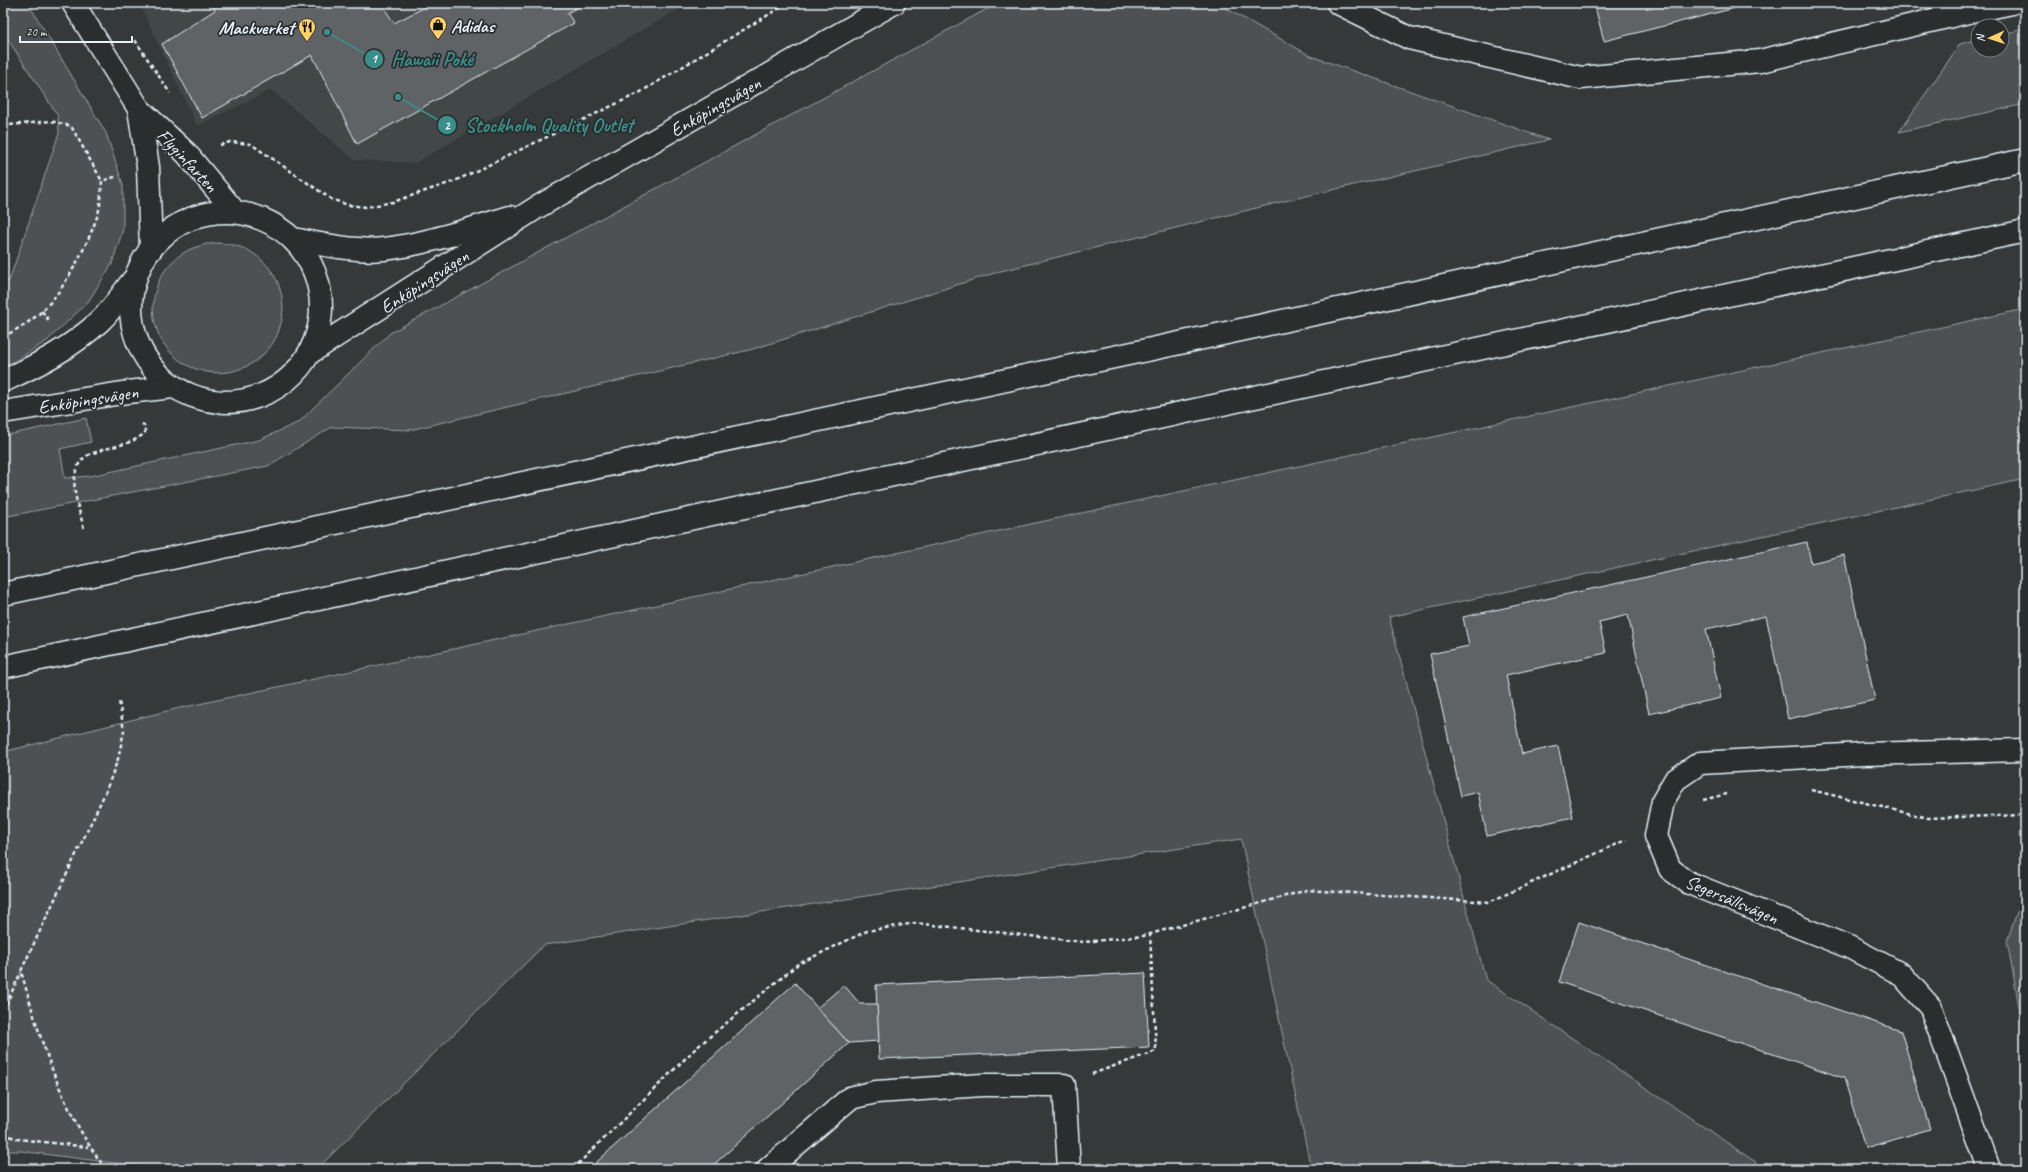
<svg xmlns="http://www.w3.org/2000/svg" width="2028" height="1172" viewBox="0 0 2028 1172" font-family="Caveat,sans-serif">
  <rect width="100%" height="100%" fill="#35393a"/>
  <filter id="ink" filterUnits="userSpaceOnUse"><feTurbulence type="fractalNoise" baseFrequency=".025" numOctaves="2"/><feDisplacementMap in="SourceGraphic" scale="8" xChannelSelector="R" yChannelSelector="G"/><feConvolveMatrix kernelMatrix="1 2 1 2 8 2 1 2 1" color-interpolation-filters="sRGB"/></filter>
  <g filter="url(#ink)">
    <polygon fill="#424647" points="139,3 689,3 416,163 354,160 271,90 197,126"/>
    <g fill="#4d5152" stroke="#9aa1a5">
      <polygon points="3,3 28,3 106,133 123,185 123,229 112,264 88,302 47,341 11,363 3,364 3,283 9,281 59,133 58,116 3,32"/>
      <polygon points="998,3 1223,3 1227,9 1311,56 1549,140 1289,200 1001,271 753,349 410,430 332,427 268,466 3,517 3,436 86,418 91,442 60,449 65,478 90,476 259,440 299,422 390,333"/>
      <polygon points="2025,29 2025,104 1899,132 1960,44 1978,39 1978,50 2002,50 2002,34"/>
      <circle cx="218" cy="308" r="65"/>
      <polygon points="2025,309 2025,479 1389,617 1486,980 1766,1169 1311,1169 1241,839 544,945 317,1169 161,1169 20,1151 3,1151 3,752 171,710"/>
      <polygon points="2025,889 2025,1039 2007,941"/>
    </g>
    <g fill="#5f6365" stroke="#e8f1f8">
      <polygon points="211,3 381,3 394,23 433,3 586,3 567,13 574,23 357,144 312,55 202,118 162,44 215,10"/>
      <polygon points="1594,3 1755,3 1604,41"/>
      <polygon points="1807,542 1811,563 1844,555 1875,700 1788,719 1766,616 1706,629 1721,698 1649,714 1628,615 1599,622 1606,653 1506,675 1522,754 1558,746 1573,817 1487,836 1478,792 1461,796 1430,654 1469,646 1463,617"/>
      <polygon points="1579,922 1901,1031 1930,1129 1865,1148 1844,1078 1559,982"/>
      <polygon points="1145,973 1149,1047 879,1059 876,985"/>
      <polygon points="795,983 849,1043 709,1169 589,1169"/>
      <polygon points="844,985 860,1004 877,1004 879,1041 849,1043 817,1008"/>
    </g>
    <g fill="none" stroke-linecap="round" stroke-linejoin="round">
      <defs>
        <g id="service">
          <polyline points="1338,3 1409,38 1581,78 1760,61 1964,13 2012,3"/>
          <polyline points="768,1169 850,1098 876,1092 983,1085 1064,1085 1069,1169"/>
        </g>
        <g id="minor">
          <polyline points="73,3 139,109 186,153 235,212"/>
          <polyline points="139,109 148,167 151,249"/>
          <polyline points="1989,1169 1931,1008 1901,974 1849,947 1689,883 1670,869 1656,836 1663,801 1675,780 1700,763 1863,754 2025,750"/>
        </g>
        <g id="tertiary">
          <circle cx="226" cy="307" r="95"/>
          <path d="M293,239C319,244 357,252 384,249C427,244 469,229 510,217"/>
          <polyline points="311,352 536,208 894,3"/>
          <path d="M3,381C38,365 71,348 100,321C113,309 123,292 135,278"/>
          <polyline points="3,412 128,392 173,387"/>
        </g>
        <g id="motorway">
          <polyline points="3,594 1250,328 2025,160"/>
          <polyline points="3,667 2025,231"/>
        </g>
      </defs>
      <use href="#service" stroke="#e8f1f8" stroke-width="25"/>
      <use href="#minor" stroke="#e8f1f8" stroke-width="25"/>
      <use href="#tertiary" stroke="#e8f1f8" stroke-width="25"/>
      <use href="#motorway" stroke="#e8f1f8" stroke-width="25"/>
      <g stroke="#e8f1f8" stroke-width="2.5" stroke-dasharray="4 3" stroke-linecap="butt">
        <polyline points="135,40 170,93"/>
        <polyline points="10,125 51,121 71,126 102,181"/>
        <polyline points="220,145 230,142 251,144 331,199 348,205 366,207 393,202 455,181 639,93 788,3"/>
        <polyline points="42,311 50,322"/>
        <path d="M3,337C16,330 30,322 41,312C64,291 87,246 97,217C101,206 101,192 102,181L118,176"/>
        <path d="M84,528C79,509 67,479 81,461C86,454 97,452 105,449C120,445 133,443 145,433V426L141,423"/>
        <polyline points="1811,790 1928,818 2025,815"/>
        <polyline points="1703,800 1727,794"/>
        <polyline points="3,1011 21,972"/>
        <polyline points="1092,1074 1156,1051 1150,934"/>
        <polyline points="3,1134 18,1139 88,1147"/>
        <path d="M106,1169C62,1113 40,1039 21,971L106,791L118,759L124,731L119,701"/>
        <polyline points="573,1169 696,1048 798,964 867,931 915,923 1084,942 1143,936 1307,890 1489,902 1626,840"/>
      </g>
      <use href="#service" stroke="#2a2d2e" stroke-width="22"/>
      <use href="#minor" stroke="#2a2d2e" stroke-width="22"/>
      <use href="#tertiary" stroke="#2a2d2e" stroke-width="22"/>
      <use href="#motorway" stroke="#2a2d2e" stroke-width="22"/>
    </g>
  </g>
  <defs>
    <symbol id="shop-pin" viewBox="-11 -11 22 30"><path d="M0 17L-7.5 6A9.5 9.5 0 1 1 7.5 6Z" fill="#ffd166" stroke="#2a2d2e"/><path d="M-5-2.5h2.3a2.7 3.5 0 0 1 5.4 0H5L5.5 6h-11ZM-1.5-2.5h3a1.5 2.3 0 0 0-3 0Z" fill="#111"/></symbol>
    <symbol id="restaurant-pin" viewBox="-11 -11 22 30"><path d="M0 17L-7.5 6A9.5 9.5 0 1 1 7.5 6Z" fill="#ffd166" stroke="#2a2d2e"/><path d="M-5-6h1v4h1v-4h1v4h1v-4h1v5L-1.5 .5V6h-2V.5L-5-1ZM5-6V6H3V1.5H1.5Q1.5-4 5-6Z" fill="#111"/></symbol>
  </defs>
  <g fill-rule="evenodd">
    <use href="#shop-pin" x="428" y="15" width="20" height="27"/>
    <use href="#restaurant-pin" x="297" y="17" width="20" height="27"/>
  </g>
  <g text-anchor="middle" stroke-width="3.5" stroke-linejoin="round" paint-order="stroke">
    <g font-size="19" font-weight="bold" fill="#e8f1f8" stroke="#2a2d2e" text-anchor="start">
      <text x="451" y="32">Adidas</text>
      <text x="294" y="34" text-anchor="end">Mackverket</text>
    </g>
    <g font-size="19" fill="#e8f1f8" stroke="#2a2d2e">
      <text transform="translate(715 106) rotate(-30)" y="7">Enköpingsvägen</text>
      <text transform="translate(188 160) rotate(47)" y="7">Flyginfarten</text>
      <text transform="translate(424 281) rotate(-33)" y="7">Enköpingsvägen</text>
      <text transform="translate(88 399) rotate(-9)" y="7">Enköpingsvägen</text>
      <text transform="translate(1732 899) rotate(23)" y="7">Segersällsvägen</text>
    </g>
  </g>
  <path fill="none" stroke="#3a8f8a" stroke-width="1.5" d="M327 32L374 59M398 97L447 125"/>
  <g fill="#3a8f8a" stroke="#2a2d2e" stroke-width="1.5">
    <circle cx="327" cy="32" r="4"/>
    <circle cx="398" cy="97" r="4"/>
    <circle cx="374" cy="59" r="10"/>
    <circle cx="447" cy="125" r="10"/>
  </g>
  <g font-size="12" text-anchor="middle" font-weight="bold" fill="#fff">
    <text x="374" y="63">1</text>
    <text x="447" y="130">2</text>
  </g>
  <g font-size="20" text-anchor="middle" font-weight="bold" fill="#3a8f8a" stroke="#2a2d2e" stroke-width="3.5" stroke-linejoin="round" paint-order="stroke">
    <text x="432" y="66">Hawaii Poké</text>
    <text x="549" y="132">Stockholm Quality Outlet</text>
  </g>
  <rect width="2028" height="1172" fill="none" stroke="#2a2d2e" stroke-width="16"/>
  <rect x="8" y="8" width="2012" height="1156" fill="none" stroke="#e8f1f8" stroke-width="1.5" filter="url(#ink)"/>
  <g transform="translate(1990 38) rotate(267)"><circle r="19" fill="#2a2d2e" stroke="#767b7f"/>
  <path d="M0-3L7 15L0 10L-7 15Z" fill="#ffd166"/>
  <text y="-6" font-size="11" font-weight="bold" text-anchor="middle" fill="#e8f1f8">N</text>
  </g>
  <path d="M20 36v6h112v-6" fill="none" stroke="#e8f1f8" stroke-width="2"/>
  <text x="26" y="36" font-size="12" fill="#e8f1f8" stroke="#2a2d2e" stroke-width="3" paint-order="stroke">20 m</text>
</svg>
